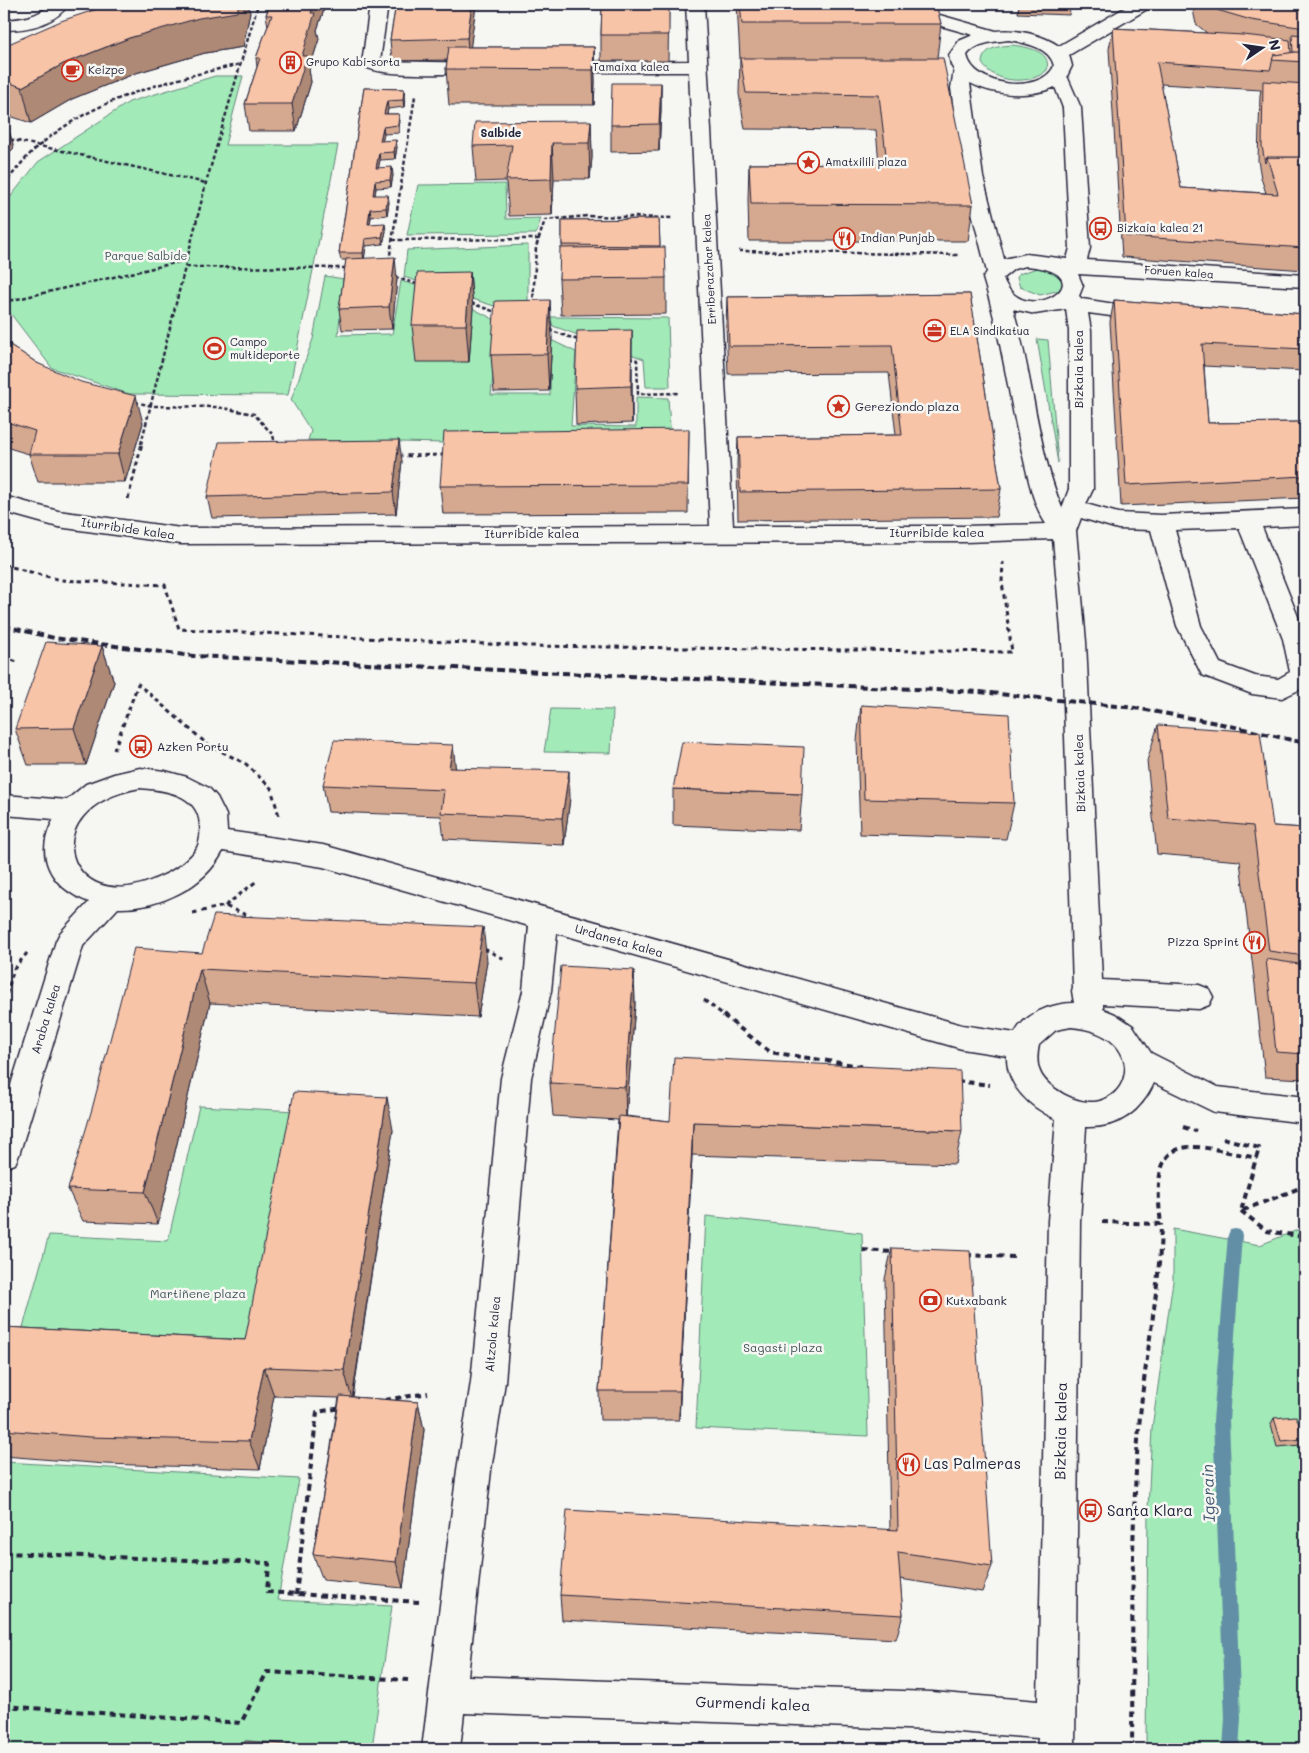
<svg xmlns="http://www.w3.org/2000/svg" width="1309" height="1753" viewBox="0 0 1309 1753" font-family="Mali,sans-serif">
  <rect width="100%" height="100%" fill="#f6f6f2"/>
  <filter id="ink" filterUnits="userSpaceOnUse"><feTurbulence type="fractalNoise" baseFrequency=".02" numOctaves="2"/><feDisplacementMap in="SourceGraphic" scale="10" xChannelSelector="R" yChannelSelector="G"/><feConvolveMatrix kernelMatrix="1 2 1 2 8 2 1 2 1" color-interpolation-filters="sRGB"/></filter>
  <g filter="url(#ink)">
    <g fill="#a2eab8" stroke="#62867a">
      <path d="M1012,45C1026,47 1052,50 1047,70C1031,86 993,83 982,63C983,48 999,46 1012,45Z"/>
      <polygon points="215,76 243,76 225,145 338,145 288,395 129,394 52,368 4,305 4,205 38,162 129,102"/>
      <polygon points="505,184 506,219 541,218 536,234 407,235 418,185"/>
      <polygon points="528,245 528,317 404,277 407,250"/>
      <polygon points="1037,268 1051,270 1061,277 1063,286 1060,290 1040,295 1020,287 1017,278 1019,274"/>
      <polygon points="325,276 344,279 338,335 392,334 401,281 443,293 499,322 491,395 550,395 551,340 576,352 571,426 636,427 636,397 668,398 671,441 536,445 308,440 311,431 291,400 313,339"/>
      <polygon points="550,317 668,318 670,387 646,387 644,359 553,326"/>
      <polygon points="1037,339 1048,340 1058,463"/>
      <polygon points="551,709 613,710 611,753 544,752"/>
      <polygon points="199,1106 296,1111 247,1357 18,1345 49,1235 168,1241"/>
      <polygon points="706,1216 862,1233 868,1436 696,1428"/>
      <polygon points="1305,1227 1305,1749 1146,1749 1148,1509 1152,1428 1173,1281 1173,1229 1260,1245"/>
      <polygon points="4,1462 299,1479 278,1600 392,1606 372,1748 247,1741 246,1749 4,1749"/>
    </g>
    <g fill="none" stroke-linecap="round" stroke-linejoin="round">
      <polygon fill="#628fa5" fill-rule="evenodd" points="1235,1229 1240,1230 1242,1235 1229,1421 1241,1718 1239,1749 1223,1749 1225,1718 1213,1421 1228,1235 1230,1230"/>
      <defs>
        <g id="minor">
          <path d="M51,4H69C54,25 28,30 4,30V20C21,19 38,17 51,4Z"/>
          <path d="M370,4H388L380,61L483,63L489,64L492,68L489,72L483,73C462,73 372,79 362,64Z"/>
          <path d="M686,4H704L733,526H965L1046,524C1032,503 1028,476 1022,452C1008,394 1001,334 983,278L987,272L963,177L951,88L954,70L951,65L949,55L959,41L973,35L877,8L874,4H901L996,31C1018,29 1041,34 1059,46L1131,4H1152L1149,8L1069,55L1072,66L1067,76L1081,108L1090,248L1087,260L1305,275V287L1078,274L1083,286L1079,296L1082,299L1148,309L1155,311L1159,315L1155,319L1148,321L1088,313L1091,331L1093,489L1086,504L1118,513L1161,515L1305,509V525L1262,527L1305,634V687L1282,698L1252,694L1202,675L1177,626L1151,530L1118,529L1081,518L1076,531L1086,642L1102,980L1199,985L1209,989L1213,997L1209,1005L1199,1009L1103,1004V1009L1115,1014L1133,1026L1151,1053L1218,1087L1305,1097V1123L1214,1112L1154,1083C1141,1111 1119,1128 1086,1127L1080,1221L1075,1749H1037L1038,1738L932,1730L464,1713L460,1749H422L457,1470L471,1382L501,1078L523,991L529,926L323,867L223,851C204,888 158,909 118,908L83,946L19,1155L15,1164L4,1168V1107L56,941L60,933L89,902C51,888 33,856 54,819L4,815V795L67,800L86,784L114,774L140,768L165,771L187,777L209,788L217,797L226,815L227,831L323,845L962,1025L1015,1033C1025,1013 1053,1003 1074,1003L1072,991L1073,987L1062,642L1053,539L965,542L181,544L58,527L4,512V496L58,511L181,528L710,526L689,72H558L552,71L549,67L552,63L558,62L689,61ZM1009,40C1025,43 1050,47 1054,66C1041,95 973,87 967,55C977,42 994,42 1009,40ZM970,83C995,96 1029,98 1055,87L1063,108L1070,248L1067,259L1026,254L1004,259L983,177ZM1026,266C1112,273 1023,334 1003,278L1014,269ZM1013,309L1035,314L1066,309L1069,331V489L1062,508C1036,444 1033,375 1013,309ZM1239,528L1283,639L1290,672L1278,679L1255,676L1220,663L1201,626L1175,530ZM140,788C166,790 198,794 200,825C201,834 200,844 195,851C185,864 170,873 155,879C68,919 29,808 140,788ZM557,933L962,1049L1007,1056C1006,1086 1031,1108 1056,1119L1048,1221L1038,1701L932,1692L468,1676L491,1470L505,1382L531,1078L551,991ZM1071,1027C1164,1035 1123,1139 1054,1088C1038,1076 1035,1064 1039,1045L1056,1030Z"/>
        </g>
      </defs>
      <use href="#minor" stroke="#22223b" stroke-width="3"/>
      <g stroke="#22223b" stroke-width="2.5" stroke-dasharray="4 2.5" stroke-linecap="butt">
        <polyline points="4,138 206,183"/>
        <path d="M4,185C15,171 26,156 40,145C96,97 170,80 241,64"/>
        <polyline points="392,240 539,239"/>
        <polyline points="739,251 960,255"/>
        <polyline points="389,261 415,96"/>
        <polyline points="186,267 348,268"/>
        <polyline points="395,277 420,285"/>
        <polyline points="4,302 188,260"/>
        <polyline points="471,303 498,313"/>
        <polyline points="533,304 536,247 545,220 587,216 673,218"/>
        <polyline points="549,330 581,341"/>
        <polyline points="4,339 10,346"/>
        <polyline points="629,358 637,360 638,394 679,393"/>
        <polyline points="135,402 152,406 217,407 254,414 273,435 275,444"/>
        <polyline points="141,444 206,183 258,4"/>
      </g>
      <g stroke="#22223b" stroke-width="3" stroke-dasharray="4.5 4" stroke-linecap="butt">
        <polyline points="275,443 275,445"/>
        <polyline points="398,456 445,455"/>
        <polyline points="128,499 142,443"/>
        <polyline points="4,565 61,580 165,585 179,629 528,646 1012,652 1002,582 1003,562"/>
        <polyline points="4,657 17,662"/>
        <polyline points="114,750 138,684 207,744 246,764 271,788 279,816"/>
        <polyline points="225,906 258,880"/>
        <polyline points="193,913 225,906 253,918"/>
        <polyline points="484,949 505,959"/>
        <polyline points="704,1000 725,1016"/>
        <polyline points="4,1002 14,969 27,953"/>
      </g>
      <g stroke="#22223b" stroke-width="4" stroke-dasharray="6 4.5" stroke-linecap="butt">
        <polyline points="723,1015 770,1052 866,1067"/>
        <polyline points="957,1081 990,1085"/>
        <polyline points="1183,1127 1196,1131"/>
        <polyline points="1223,1138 1259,1148 1241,1211 1305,1186"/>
        <polyline points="1241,1211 1267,1231 1305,1237"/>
        <path d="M1102,1222L1161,1224C1149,1128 1185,1143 1257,1158"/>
        <polyline points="863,1250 893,1252"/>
        <polyline points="966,1255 1016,1257"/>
        <polyline points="385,1400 428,1393"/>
        <polyline points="4,1553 269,1563 267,1592 419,1602"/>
        <polyline points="296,1595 317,1412 342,1408"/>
        <polyline points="4,1706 241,1723 267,1672 408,1680"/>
        <path d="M1132,1749C1133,1638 1130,1526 1140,1416C1146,1351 1160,1290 1161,1224"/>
      </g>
      <use href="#minor" fill="#f6f6f2" fill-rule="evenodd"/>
      <polyline stroke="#22223b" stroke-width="4" stroke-dasharray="7 4" stroke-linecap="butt" points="4,626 54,638 193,656 980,692 1135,708 1222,724 1305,743"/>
    </g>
    <g fill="#d5a990" stroke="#22223b" fill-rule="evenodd">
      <polygon points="270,4 326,4 317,30 319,39 309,70 311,82 296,131 249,131 245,104 257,67 256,58 268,26 266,15"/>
      <polygon points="396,4 669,4 668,61 601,61 601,35 602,4 476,5 470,47 594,47 595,83 594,105 449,105 446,69 447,60 392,61 390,40"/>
      <polygon points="737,4 936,4 941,24 937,58 973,205 968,241 749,241 748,200 749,164 879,163 876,130 745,129 739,94 740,58"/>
      <polygon points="1019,4 1071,4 1069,15 1018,13"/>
      <path d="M1194,4H1305V270L1122,257L1109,49L1113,28L1207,33L1196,24L1193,10ZM1161,84L1261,90L1260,95L1258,160L1261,178L1266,193L1181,188Z"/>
      <polygon points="250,12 243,47 205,53 136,73 72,99 31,123 4,114 14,148 4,157 4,46"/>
      <polygon points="661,83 661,110 659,151 611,152 611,125"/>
      <polygon points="364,88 404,89 405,96 404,107 388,109 387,114 399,114 399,133 384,134 382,141 397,147 395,159 380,160 378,168 393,175 391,187 376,188 375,195 389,202 387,215 371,217 370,224 386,231 383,244 366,246 364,258 397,279 392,329 342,330 339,309 346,260 341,260 339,253"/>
      <polygon points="591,121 592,157 590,179 554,179 552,215 509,216 506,181 476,182 473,146"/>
      <polygon points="659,219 660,247 666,278 666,314 561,315 559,279 562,248 562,220"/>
      <polygon points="470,272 473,308 469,362 416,362 412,325"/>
      <polygon points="970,294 1001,489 996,517 738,520 737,464 738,437 896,435 889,373 728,374 726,325 727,297"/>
      <polygon points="1114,300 1305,314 1305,371 1204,366 1208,423 1305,422 1305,498 1121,506 1110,322"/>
      <polygon points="552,337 549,391 494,392 491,355"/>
      <polygon points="4,341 37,363 143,423 125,482 38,482 29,454 12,449 4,444"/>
      <polygon points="632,367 632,423 576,425 575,388"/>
      <polygon points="689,429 688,513 443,514 440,486"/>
      <polygon points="402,461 396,514 212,518 207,497"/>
      <polygon points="102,646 114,682 86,765 28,765 15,729"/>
      <polygon points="861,705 1014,803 1006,839 860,834 857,741"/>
      <polygon points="1158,725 1273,826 1305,828 1305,1079 1265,1077 1255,985 1240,861 1157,854 1147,761"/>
      <polygon points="453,745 455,768 570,798 564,845 444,839 441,816 328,812 323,785"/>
      <polygon points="673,789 802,794 799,830 673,825"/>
      <polygon points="202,953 487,961 478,1017 210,1003 158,1224 83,1221 68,1189"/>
      <polygon points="634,970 635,1005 626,1116 670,1121 962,1131 955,1164 692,1155 679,1420 600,1420 599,1391 618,1120 553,1116 550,1083"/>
      <polygon points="393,1130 353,1397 418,1402 424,1430 403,1588 323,1580 313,1554 339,1398 274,1396 260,1469 105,1464 4,1456 4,1327 245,1340"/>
      <polygon points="892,1248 992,1566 982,1592 900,1579 903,1615 896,1639 562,1620 560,1595 890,1529 885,1279"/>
      <polygon points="1274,1418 1304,1439 1301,1445 1277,1447 1271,1424"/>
    </g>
    <g fill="#ae8976" stroke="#22223b">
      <polygon points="239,4 248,4 250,12 243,47 205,53 136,73 72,99 31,123 22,87 63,64 129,38"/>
      <polygon points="314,4 326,4 317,30 319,39 309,70 311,82 296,131 292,104 311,13"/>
      <polygon points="472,4 475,4 476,5 469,59 467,38"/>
      <polygon points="594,47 595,83 594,105 593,70"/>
      <polygon points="661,83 661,110 659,151 659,124"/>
      <polygon points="404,89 405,96 404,107 403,100"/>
      <polygon points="387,101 388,109 385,122 384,114"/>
      <polygon points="4,113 14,148 4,157"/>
      <polygon points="399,114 399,133 398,125"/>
      <polygon points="591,121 592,157 590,179 589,143"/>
      <polygon points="383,127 384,134 381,148 380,141"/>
      <polygon points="396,140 397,147 395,159 394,152"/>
      <polygon points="552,143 554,179 552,215 551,179"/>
      <polygon points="379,153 380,160 377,176 376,168"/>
      <polygon points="392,167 393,175 391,187 390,180"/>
      <polygon points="375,181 376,188 374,203 373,195"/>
      <polygon points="388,195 389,202 387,215 386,208"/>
      <polygon points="370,209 371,217 369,232 368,224"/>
      <polygon points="385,223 386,231 383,244 382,237"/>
      <polygon points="365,239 366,246 364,261 363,253"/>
      <polygon points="395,257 397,279 392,329 389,307"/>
      <polygon points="470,272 473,308 469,362 466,325"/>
      <polygon points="550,300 552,337 549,391 547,354"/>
      <polygon points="632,330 632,423 631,386"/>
      <polygon points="136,396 143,423 125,482 118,454"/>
      <polygon points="399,440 402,461 396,514 393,492"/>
      <polygon points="102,646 114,682 86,765 74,728"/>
      <polygon points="453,745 456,772 449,768"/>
      <polygon points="569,771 570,798 564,845 562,818"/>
      <polygon points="483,927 487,961 478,1017 474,983"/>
      <polygon points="200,969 210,1003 158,1224 145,1192"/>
      <polygon points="634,970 635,1005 626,1120 625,1087"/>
      <polygon points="387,1097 393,1130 352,1399 344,1370"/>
      <polygon points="693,1122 692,1155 679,1420 680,1391"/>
      <polygon points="264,1367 274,1396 260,1469 249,1441"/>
      <polygon points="418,1402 424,1430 403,1588 396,1562"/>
    </g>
    <g fill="#f8c4a8" stroke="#22223b">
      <polygon points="112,4 239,4 237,12 199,18 129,38 63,64 22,87 4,81 4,46 61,21"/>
      <polygon points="270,4 314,4 311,13 315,13 302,56 307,56 292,104 245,104 260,58 256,58 272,15 266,15"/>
      <polygon points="396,4 472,4 467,38 390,40"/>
      <polygon points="602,4 669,4 669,35 601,35"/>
      <polygon points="740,4 936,4 941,24 742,24"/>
      <polygon points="1209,4 1305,4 1305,28 1251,20 1217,10"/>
      <polygon points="1113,28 1243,35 1290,40 1291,53 1274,55 1270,70 1157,62 1181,188 1278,194 1267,157 1305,157 1305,248 1126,236"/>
      <polygon points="1292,34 1305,35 1305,53 1293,52"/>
      <polygon points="449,47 594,47 593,70 446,69"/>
      <polygon points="1296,52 1305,53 1305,62 1272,60 1274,55"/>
      <polygon points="740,58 943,58 973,205 751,204 749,164 887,163 879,95 746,93"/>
      <polygon points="1263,81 1305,84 1305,157 1267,157 1265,163 1262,146"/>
      <polygon points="612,83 661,83 659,124 611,125"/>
      <polygon points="364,88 404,89 403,100 387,101 384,114 399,114 398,125 383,127 380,141 396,140 394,152 379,153 376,168 392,167 390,180 375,181 373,195 388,195 386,208 370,209 368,224 385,223 382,237 365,239 363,253 339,253"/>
      <polygon points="591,121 589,143 552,143 551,179 506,180 512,145 473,146 475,122"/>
      <polygon points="659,219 660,246 562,245 562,220"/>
      <polygon points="665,247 666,278 559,279 560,248"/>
      <polygon points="395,257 389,307 339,309 346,259"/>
      <polygon points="470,272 466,325 412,325 417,273"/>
      <polygon points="970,294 1001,489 740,492 738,437 902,435 892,345 729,346 727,297"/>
      <polygon points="550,300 547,354 491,355 495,301"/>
      <polygon points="1114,300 1305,314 1305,349 1202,344 1208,423 1305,422 1305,476 1126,485"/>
      <polygon points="632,330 631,386 575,388 577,331"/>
      <polygon points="4,341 37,363 81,382 136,396 118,454 29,454 35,431 4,421"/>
      <polygon points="689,429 688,485 440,486 444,432"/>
      <polygon points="399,440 393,492 207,497 219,442"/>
      <polygon points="46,642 102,646 74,728 15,729"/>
      <polygon points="861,705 1009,714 1014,803 864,799"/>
      <polygon points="1158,725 1260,732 1273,826 1305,828 1305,956 1269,951 1253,826 1168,818"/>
      <polygon points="334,740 453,745 449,768 569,771 562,818 441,813 444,790 323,785"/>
      <polygon points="682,742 804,747 802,794 673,789"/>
      <polygon points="214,915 483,927 474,983 200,969 145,1192 68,1189 92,1109 134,948 202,953"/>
      <polygon points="1266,959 1305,965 1305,1054 1276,1052"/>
      <polygon points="561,966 634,970 625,1087 550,1083"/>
      <polygon points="674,1057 960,1071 962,1131 693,1122 680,1391 599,1391 619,1116 670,1121"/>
      <polygon points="294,1092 387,1097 344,1370 264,1367 249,1441 90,1437 4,1430 4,1327 245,1340"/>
      <polygon points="892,1248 970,1251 992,1566 898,1552 903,1615 560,1595 567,1510 898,1530"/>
      <polygon points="340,1396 418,1402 396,1562 313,1554"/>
      <polygon points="1296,1416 1304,1439 1281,1441 1274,1418"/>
      <polygon points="245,1741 342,1749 244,1749"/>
    </g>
  </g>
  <defs>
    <symbol id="building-ring" viewBox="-11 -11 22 22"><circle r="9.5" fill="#f6f6f2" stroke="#c8321e" stroke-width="1.5"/><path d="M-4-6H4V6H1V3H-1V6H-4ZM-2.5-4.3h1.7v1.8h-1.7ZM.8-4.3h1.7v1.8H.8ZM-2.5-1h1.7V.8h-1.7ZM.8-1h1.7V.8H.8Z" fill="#c8321e"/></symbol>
    <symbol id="cafe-ring" viewBox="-11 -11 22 22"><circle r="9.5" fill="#f6f6f2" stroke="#c8321e" stroke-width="1.5"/><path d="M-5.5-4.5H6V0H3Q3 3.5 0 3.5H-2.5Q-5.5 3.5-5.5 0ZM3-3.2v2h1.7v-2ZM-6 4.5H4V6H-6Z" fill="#c8321e"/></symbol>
    <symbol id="sight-ring" viewBox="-11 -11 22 22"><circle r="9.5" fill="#f6f6f2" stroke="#c8321e" stroke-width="1.5"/><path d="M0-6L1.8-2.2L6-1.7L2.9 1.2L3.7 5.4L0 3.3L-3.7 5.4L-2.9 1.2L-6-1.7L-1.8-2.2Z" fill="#c8321e"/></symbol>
    <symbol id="bus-ring" viewBox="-11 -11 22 22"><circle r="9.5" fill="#f6f6f2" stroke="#c8321e" stroke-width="1.5"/><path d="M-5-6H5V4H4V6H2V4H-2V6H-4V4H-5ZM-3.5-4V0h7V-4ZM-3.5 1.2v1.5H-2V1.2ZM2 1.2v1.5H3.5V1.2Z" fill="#c8321e"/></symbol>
    <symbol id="restaurant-ring" viewBox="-11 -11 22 22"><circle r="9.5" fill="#f6f6f2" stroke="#c8321e" stroke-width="1.5"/><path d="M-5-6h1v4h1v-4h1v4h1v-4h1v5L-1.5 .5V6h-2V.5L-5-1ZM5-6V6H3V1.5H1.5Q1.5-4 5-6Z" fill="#c8321e"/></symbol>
    <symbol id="office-ring" viewBox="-11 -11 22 22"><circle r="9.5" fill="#f6f6f2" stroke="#c8321e" stroke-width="1.5"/><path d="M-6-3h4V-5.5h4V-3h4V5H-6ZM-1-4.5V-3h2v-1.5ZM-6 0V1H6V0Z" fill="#c8321e"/></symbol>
    <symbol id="stadium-ring" viewBox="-11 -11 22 22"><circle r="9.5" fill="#f6f6f2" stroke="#c8321e" stroke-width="1.5"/><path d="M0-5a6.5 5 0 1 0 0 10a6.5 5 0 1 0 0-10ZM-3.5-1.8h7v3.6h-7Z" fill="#c8321e"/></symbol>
    <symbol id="bank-ring" viewBox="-11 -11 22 22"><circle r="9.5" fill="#f6f6f2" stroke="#c8321e" stroke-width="1.5"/><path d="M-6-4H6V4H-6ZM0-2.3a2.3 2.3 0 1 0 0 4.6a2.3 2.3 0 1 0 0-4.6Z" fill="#c8321e"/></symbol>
  </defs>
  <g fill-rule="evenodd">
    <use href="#building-ring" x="278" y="50" width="25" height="25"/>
    <use href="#cafe-ring" x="60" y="58" width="25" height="25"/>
    <use href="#sight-ring" x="796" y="150" width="25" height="25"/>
    <use href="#bus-ring" x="1088" y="216" width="25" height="25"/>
    <use href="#restaurant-ring" x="832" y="226" width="25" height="25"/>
    <use href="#office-ring" x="922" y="318" width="25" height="25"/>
    <use href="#stadium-ring" x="202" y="336" width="25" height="25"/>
    <use href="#sight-ring" x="826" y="394" width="25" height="25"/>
    <use href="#bus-ring" x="128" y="734" width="25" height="25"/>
    <use href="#restaurant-ring" x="1242" y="930" width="25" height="25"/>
    <use href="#bank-ring" x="918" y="1288" width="25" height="25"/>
    <use href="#restaurant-ring" x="896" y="1452" width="25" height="25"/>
    <use href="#bus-ring" x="1078" y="1498" width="25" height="25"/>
  </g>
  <g text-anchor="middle" stroke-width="5" stroke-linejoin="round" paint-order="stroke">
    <g font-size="11" fill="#22223b" stroke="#f6f6f2" text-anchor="start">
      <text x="306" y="66">Grupo Kabi-sorta</text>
      <text x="88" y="74">Keizpe</text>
      <text x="825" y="166">Amatxilili plaza</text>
      <text x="1117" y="232">Bizkaia kalea 21</text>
      <text x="861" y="242">Indian Punjab</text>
      <text x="950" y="335">ELA Sindikatua</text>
      <text x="230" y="346">Campo<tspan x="230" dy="13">multideporte</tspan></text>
    </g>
    <g font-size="11" fill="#22223b" stroke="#f6f6f2">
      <text x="631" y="71">Tamaixa kalea</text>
      <text transform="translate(709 269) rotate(-93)" y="4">Erriberazahar kalea</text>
      <text transform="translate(1179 272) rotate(4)" y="4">Foruen kalea</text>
    </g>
    <g font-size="11" font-weight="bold" fill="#22223b" stroke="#f6f6f2">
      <text x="501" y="137">Salbide</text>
    </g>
    <g font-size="11" fill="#42545a" stroke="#f6f6f2">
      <text x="146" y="260">Parque Salbide</text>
    </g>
    <g font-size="12" fill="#22223b" stroke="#f6f6f2">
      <text transform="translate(1079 369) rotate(-90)" y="4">Bizkaia kalea</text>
      <text transform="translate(128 529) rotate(8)" y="4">Iturribide kalea</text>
      <text x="937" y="537">Iturribide kalea</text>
      <text x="532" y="538">Iturribide kalea</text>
      <text transform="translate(1080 773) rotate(-92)" y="4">Bizkaia kalea</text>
      <text transform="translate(619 941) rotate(16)" y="4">Urdaneta kalea</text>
      <text transform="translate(46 1019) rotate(-73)" y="4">Araba kalea</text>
      <text transform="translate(493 1334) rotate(-85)" y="4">Altzola kalea</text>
    </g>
    <g font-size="12" fill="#22223b" stroke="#f6f6f2" text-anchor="start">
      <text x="855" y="411">Gereziondo plaza</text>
      <text x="157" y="751">Azken Portu</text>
      <text x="1239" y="946" text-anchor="end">Pizza Sprint</text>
      <text x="946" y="1305">Kutxabank</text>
    </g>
    <g font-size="12" fill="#42545a" stroke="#f6f6f2">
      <text x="198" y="1298">Martiñene plaza</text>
      <text x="783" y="1352">Sagasti plaza</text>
    </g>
    <g font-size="15" fill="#22223b" stroke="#f6f6f2">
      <text transform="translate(1061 1431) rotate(-89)" y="5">Bizkaia kalea</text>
      <text transform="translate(753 1704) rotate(2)" y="5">Gurmendi kalea</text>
    </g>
    <g font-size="15" fill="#22223b" stroke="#f6f6f2" text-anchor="start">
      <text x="924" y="1469">Las Palmeras</text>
      <text x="1107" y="1516">Santa Klara</text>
    </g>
    <g font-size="16" font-style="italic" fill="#425870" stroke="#f6f6f2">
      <text transform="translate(1208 1493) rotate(-92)" y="6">Igerain</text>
    </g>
  </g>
  <rect width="1309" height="1753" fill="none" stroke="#f6f6f2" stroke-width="20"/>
  <rect x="10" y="10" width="1289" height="1733" fill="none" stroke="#22223b" stroke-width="2" filter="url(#ink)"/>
  <g transform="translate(1262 48) rotate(77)" stroke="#f6f6f2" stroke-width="4" paint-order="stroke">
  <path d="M0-4L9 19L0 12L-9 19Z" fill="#22223b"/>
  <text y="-8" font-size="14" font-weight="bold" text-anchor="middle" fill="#22223b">N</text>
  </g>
</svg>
